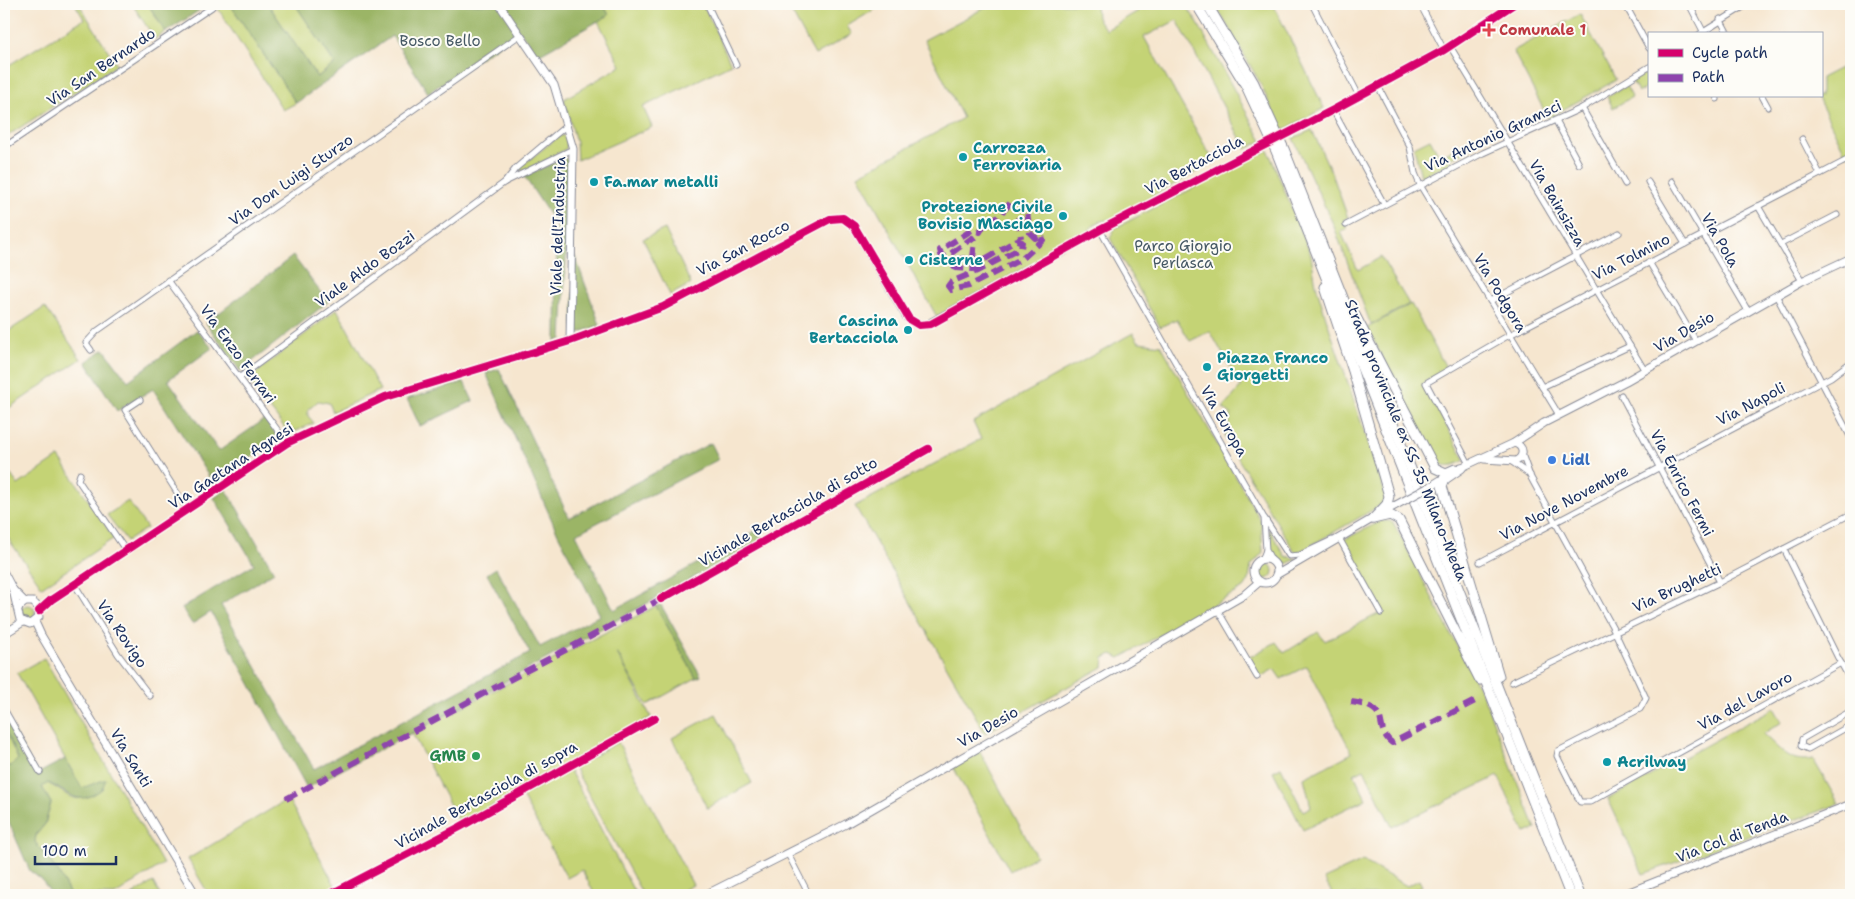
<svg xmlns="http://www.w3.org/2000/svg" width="1855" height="899" viewBox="0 0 1855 899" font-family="'Shantell Sans',sans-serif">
  <rect width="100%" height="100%" fill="#fdfcf7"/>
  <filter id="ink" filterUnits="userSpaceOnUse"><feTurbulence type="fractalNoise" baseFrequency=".02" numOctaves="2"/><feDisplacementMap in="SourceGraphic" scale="10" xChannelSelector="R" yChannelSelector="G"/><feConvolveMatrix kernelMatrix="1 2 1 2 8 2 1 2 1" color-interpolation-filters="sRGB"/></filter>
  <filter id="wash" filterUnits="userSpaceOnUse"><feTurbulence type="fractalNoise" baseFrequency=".0096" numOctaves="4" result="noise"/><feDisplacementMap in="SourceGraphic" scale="20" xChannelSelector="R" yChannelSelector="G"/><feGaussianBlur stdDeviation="1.12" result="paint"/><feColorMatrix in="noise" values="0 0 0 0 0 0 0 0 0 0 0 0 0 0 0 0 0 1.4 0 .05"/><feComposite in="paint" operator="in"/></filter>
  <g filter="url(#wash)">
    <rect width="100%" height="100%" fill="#f6e6cf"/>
    <g fill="#c4d375" stroke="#70816a">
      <polygon points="75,4 79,4 117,65 4,138 4,68 84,19"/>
      <polygon points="132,4 148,4 165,32 155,39"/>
      <polygon points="215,4 230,4 296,103 283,110"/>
      <polygon points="268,4 295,4 335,64 317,77"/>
      <polygon points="603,4 703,4 731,64 643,107 652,127 577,160 576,142 564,99 621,66 598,21 609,15"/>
      <polygon points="787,4 834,4 838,10 848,4 884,4 847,26 852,34 815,55"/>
      <path d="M992,4H1096L1097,18L1106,30L1150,4H1185L1196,20L1262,141L1246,149L1177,20L1144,37L1214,162L1110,220C1099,220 1093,224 1087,233L937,317L858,175L963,118L924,40Z"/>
      <polygon points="1215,4 1273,4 1324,108 1282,131 1259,81"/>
      <polygon points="1580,14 1616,80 1548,118 1513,51"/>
      <polygon points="1850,63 1851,152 1846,155 1817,96 1821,96 1821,78"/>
      <polygon points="1649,71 1649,86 1639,92 1632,82"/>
      <polygon points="1626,86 1632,97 1613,108 1607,97"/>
      <polygon points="1312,130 1333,176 1348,218 1343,220 1347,229 1341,232 1358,270 1381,257 1409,304 1371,325 1333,224 1293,138"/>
      <polygon points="561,135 568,138 566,149 525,171 520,170 521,166"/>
      <polygon points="1430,139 1440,157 1474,139 1476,145 1450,159 1451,163 1421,177 1414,147"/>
      <polygon points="1268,150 1311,255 1316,285 1326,318 1386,496 1383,504 1296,554 1225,437 1231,414 1223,408 1241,387 1210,331 1190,341 1177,319 1160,327 1110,238 1115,228"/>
      <polygon points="665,229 691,284 670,295 643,239"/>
      <path d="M1411,304L1447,369L1423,383L1465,460C1455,465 1449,468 1438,463L1367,328Z"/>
      <polygon points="45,307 81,359 6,410 4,407 4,334"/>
      <polygon points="337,309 380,390 333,412 329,403 318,401 308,410 308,416 314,423 296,431 287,431 253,386 251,382 253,375"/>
      <polygon points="1133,333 1139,342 1161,345 1261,521 1263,552 1251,566 1249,580 1245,587 1120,658 1112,654 1104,658 1103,667 985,733 855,506 981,439 973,422"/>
      <polygon points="59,457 114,538 42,587 7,537 4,539 4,465 18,485"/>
      <polygon points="128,501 147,528 127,541 107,515"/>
      <polygon points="1381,521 1390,521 1394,524 1484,698 1536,829 1525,833 1498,776 1392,827 1364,769 1354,774 1366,799 1303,830 1273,771 1281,767 1303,811 1311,807 1304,778 1352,753 1307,666 1281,679 1274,669 1260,677 1248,658 1276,642 1284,653 1318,632 1325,641 1382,612 1343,540"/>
      <polygon points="1269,529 1285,556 1297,559 1286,564 1275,561 1270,554"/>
      <circle cx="1265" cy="571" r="8"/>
      <circle cx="28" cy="612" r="7"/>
      <polygon points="656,606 696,678 647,705 617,653 651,717 460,824 412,733"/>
      <path d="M44,658L163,864L115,895H70L59,873L35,842L36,835L45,824L51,803L42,787L47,783C67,792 74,808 94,791C98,788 102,784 105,780L82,789L17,673Z"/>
      <path d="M1774,708L1782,722L1763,734C1780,749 1789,764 1813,759L1839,804L1643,874L1608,799Z"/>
      <polygon points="716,714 752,783 707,808 672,738"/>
      <polygon points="4,728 18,759 11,766 7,766 4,762"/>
      <polygon points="618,742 693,885 674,895 643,895 574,767"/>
      <polygon points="979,750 1036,856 1010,871 952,765"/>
      <polygon points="569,769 636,895 595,895 582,870 567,878 522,796"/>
      <polygon points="288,799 336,887 320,895 209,895 188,859"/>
      <polygon points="1363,861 1407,886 1419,880 1422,886 1403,895 1333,895 1324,879"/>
      <polygon points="153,882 160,895 132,895"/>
    </g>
    <g fill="#9bb566" stroke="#5b7262">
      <polygon points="148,4 173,4 176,8 181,4 209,4 166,32"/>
      <polygon points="230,4 268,4 317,77 335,64 295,4 603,4 609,15 538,55 520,31 428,93 392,36 296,103"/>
      <polygon points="565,158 569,162 570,178 562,339 556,341 557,226 524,176"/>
      <polygon points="293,256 328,302 240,371 206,323"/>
      <polygon points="575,256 600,325 578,333 574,331 573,324"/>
      <polygon points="197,330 212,348 168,380 219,451 265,419 279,438 213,483 153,389 117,411 86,362 104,349 128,381"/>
      <polygon points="499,369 569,518 711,443 719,459 576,534 614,610 757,530 762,540 412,733 307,788 211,612 192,624 182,608 254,564 214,498 226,489 274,572 221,605 314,769 530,653 487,574 496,568 540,647 600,615 558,534 486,373"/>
      <polygon points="464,382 473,401 420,426 407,399"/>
      <polygon points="661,605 701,676 696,678 656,606"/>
      <path d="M4,715L37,774L65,759L82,788L106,779L102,789C77,808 71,793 48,783L42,787L51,803L45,824L36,835L35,842L59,873L70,895H52L42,880L30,871L4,811V762L7,766H11L18,759L4,728Z"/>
    </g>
  </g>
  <g filter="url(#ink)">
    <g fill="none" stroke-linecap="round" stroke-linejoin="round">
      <defs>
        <g id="street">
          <polyline points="707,4 736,65"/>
          <polyline points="1312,4 1359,96"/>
          <polyline points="1420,4 1444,50"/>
          <polyline points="1625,4 1649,48"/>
          <polyline points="1689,4 1703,31"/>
          <polyline points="1720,19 1728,34"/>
          <polyline points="1700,34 1748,4"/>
          <polyline points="1450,46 1645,371"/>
          <polyline points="1378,86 1410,147 1415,173 1420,185 1559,415"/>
          <polyline points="1716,96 1717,99"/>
          <polyline points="1762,96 1768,107"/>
          <polyline points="1582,108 1625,184"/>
          <polyline points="1333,110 1384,204"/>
          <polyline points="1556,121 1579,164"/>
          <polyline points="1802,139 1820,174"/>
          <polyline points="4,147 212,7"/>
          <polyline points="1672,181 1748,311"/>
          <polyline points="505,182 516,168 567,125"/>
          <polyline points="1648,182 1685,244"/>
          <polyline points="1758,206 1802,281"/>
          <polyline points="1346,225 1483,153 1582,108 1649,67"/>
          <polyline points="1100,230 1264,518 1266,550 1273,563"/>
          <polyline points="1781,244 1837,215"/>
          <polyline points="1649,262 1696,341"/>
          <polyline points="168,280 287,443"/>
          <polyline points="1776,295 1851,438"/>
          <polyline points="1490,301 1619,233"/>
          <polyline points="91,350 86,343 97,331 520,35"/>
          <polyline points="240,377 505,182 573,149"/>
          <polyline points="1542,387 1630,346"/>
          <polyline points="1621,395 1720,582"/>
          <polyline points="140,400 125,410 188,510"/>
          <polyline points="1522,454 1530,476 1613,628 1646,698 1640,709 1558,751 1557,756 1580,802 1590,802 1841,663"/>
          <polyline points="1512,462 1530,475"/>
          <polyline points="1469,464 1426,383 1504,338 1851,158"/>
          <polyline points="80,474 78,480 126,551"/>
          <polyline points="1265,519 1289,556 1300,555 1332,540"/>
          <polyline points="1339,538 1381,613"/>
          <polyline points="1784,549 1837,656 1851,681"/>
          <polyline points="1262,560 1266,550"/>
          <polyline points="1480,562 1831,377 1851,362"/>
          <polyline points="75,585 118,654 150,696"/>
          <polyline points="1217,609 1257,677"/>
          <polyline points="1512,682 1720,582 1851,514"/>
          <polyline points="4,709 40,772"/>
          <polyline points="1851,711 1802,739 1801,746 1808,749 1851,725"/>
          <polyline points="788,854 809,895"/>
        </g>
        <g id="secondary">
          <polyline points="499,4 554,85 573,149 570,341"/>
          <polyline points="1292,132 1450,46 1514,4"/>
          <path d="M1484,459L1516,461C1525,456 1524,446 1514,443"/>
          <polyline points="1458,469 1514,443 1544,423 1626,381 1802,281 1851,258"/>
          <polyline points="1431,486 1447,476"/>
          <circle cx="1265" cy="571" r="12"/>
          <polyline points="4,573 13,590 25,602"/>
          <polyline points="1276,575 1396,505"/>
          <polyline points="13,590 20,620 30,624 39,617 37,606 33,602 25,602 18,608"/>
          <polyline points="39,611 51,600 287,443 385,397 570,341 663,307 830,219 842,218 852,224 907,318 916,324 926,325 1100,230 1262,146"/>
          <polyline points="35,622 41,635 196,895"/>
          <polyline points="4,634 23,622"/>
          <polyline points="705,895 846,824 1244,595 1259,582"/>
          <polyline points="1622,895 1851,804"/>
        </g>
        <g id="highway">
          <polyline points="1196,4 1246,86 1276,151 1570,895"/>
          <polyline points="1207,4 1254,83 1284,149 1580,895"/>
          <polyline points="1325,287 1353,371 1389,496 1387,504 1373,519"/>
          <polyline points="1354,313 1435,468 1446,473 1455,469"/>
          <polyline points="1461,468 1445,479 1442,486 1499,676"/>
          <polyline points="1373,519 1390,515 1399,520 1480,680"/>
        </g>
      </defs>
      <use href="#street" stroke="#888a96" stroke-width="7"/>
      <use href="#secondary" stroke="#888a96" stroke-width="9"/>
      <use href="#highway" stroke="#888a96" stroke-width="11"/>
      <use href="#street" stroke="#fff" stroke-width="5"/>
      <use href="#secondary" stroke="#fff" stroke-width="7"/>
      <use href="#highway" stroke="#fff" stroke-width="9"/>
      <defs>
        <g id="secondary-bridge">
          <polyline points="1262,146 1292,132"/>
          <polyline points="1396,505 1431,486"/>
        </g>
      </defs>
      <use href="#secondary-bridge" stroke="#888a96" stroke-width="9" stroke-linecap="butt"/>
      <use href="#secondary-bridge" stroke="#fff" stroke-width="7"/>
      <g stroke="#8e44ad" stroke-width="6" stroke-dasharray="12 6" stroke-linecap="butt">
        <path d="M1010,203C1005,211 997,214 992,224L985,223L980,232L972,230L940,250L941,255L946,257L972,238L975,242L973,257L954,260L952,264L955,268L972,269L980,262L1017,240L1022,242L1021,248L977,271L951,282L948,286L951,290L969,286L1023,258L1043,240L1042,235L1035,238L1030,233L1027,212"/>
        <polyline points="1018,217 1021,238"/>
        <path d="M1351,702C1395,708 1371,726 1392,743L1479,699"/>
        <polyline points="286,799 661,599"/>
      </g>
      <defs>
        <g id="cycleway">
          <polyline points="661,599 928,449"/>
          <polyline points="39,611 51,600 287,443 385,397 570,341 663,307 830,219 843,218 854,226 909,319 919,325 931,324 1100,230 1333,110 1444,50 1514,4"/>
          <polyline points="329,895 460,827 655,718"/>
        </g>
      </defs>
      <use href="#cycleway" stroke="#fdfcf7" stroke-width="11"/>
      <use href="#cycleway" stroke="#d6006c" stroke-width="8"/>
    </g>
  </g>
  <path fill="#e0444e" stroke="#fdfcf7" stroke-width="2" d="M1486.5 22.5h5v5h5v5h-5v5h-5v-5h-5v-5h5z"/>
  <g fill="#0f9aa8" stroke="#fdfcf7" stroke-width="2">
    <circle cx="963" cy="157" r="5"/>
    <circle cx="594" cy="182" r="5"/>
    <circle cx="1063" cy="216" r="5"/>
    <circle cx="909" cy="260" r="5"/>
    <circle cx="908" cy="330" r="5"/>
    <circle cx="1207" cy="367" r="5"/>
    <circle cx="1607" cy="762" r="5"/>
  </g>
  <circle fill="#3f7fe0" stroke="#fdfcf7" stroke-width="2" cx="1552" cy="460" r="5"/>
  <circle fill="#2e9e5b" stroke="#fdfcf7" stroke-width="2" cx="476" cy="756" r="5"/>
  <g text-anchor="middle" stroke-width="4" stroke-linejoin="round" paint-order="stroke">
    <g font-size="15" font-weight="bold" fill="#be3a42" stroke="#fdfcf7" text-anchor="start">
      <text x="1499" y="35">Comunale 1</text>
    </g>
    <g font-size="15" fill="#455864" stroke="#fdfcf7">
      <text x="440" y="46">Bosco Bello</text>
      <text x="1183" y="251">Parco Giorgio<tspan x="1183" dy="17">Perlasca</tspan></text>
    </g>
    <g font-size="15" fill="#1b2f5e" stroke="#fdfcf7">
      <text transform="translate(101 67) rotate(-34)" y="5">Via San Bernardo</text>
      <text transform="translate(1493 136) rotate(-25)" y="5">Via Antonio Gramsci</text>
      <text transform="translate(1194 165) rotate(-28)" y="5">Via Bertacciola</text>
      <text transform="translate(291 180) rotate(-35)" y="5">Via Don Luigi Sturzo</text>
      <text transform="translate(1557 203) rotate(60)" y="5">Via Bainsizza</text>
      <text transform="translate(558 226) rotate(-88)" y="5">Viale dell'Industria</text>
      <text transform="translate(1720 240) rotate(60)" y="5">Via Pola</text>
      <text transform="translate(743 248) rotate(-28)" y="5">Via San Rocco</text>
      <text transform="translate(1631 257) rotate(-27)" y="5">Via Tolmino</text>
      <text transform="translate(365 269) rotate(-36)" y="5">Viale Aldo Bozzi</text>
      <text transform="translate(1500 293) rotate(59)" y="5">Via Podgora</text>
      <text transform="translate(1684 332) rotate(-30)" y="5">Via Desio</text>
      <text transform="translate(238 354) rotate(54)" y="5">Via Enzo Ferrari</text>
      <text transform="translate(1751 404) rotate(-28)" y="5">Via Napoli</text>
      <text transform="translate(1224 421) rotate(60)" y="5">Via Europa</text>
      <text transform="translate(1406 440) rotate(68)" y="5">Strada provinciale ex SS 35 Milano-Meda</text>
      <text transform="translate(231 466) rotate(-33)" y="5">Via Gaetana Agnesi</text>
      <text transform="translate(1682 483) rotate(62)" y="5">Via Enrico Fermi</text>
      <text transform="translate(1564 503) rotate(-28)" y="5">Via Nove Novembre</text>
      <text transform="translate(788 512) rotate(-30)" y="5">Vicinale Bertasciola di sotto</text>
      <text transform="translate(1677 588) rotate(-25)" y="5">Via Brughetti</text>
      <text transform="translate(122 634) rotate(56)" y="5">Via Rovigo</text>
      <text transform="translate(1745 701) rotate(-29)" y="5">Via del Lavoro</text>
      <text transform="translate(988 727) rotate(-30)" y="5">Via Desio</text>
      <text transform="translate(131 758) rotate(59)" y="5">Via Santi</text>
      <text transform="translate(486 795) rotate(-29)" y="5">Vicinale Bertasciola di sopra</text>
      <text transform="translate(1732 837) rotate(-21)" y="5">Via Col di Tenda</text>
    </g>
    <g font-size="15" font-weight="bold" fill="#0d838f" stroke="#fdfcf7" text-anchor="start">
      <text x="973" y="153">Carrozza<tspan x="973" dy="17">Ferroviaria</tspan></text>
      <text x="604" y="187">Fa.mar metalli</text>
      <text x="1053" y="212" text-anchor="end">Protezione Civile<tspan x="1053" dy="17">Bovisio Masciago</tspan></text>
      <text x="919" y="265">Cisterne</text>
      <text x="898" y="326" text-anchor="end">Cascina<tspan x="898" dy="17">Bertacciola</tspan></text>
      <text x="1217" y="363">Piazza Franco<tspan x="1217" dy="17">Giorgetti</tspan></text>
      <text x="1617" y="767">Acrilway</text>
    </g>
    <g font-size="15" font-weight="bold" fill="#366cbe" stroke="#fdfcf7" text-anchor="start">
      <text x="1562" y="465">Lidl</text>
    </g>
    <g font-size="15" font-weight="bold" fill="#27864d" stroke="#fdfcf7" text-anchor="end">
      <text x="466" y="761">GMB</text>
    </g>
  </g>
  <rect width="1855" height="899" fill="none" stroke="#fdfcf7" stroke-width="20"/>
  <rect x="1648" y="32" width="175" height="65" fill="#fdfcf7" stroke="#a3aaba"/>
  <rect x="1658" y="49" width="25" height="8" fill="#d6006c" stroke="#a3aaba"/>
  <text x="1692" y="58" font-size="15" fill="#1b2f5e">Cycle path</text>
  <rect x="1658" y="74" width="25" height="8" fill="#8e44ad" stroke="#a3aaba"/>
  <text x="1692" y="82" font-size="15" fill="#1b2f5e">Path</text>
  <path d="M35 856v8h81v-8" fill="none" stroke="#1b2f5e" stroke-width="2.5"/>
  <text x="42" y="856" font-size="15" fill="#1b2f5e" stroke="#fdfcf7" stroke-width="4" paint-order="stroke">100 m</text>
</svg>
